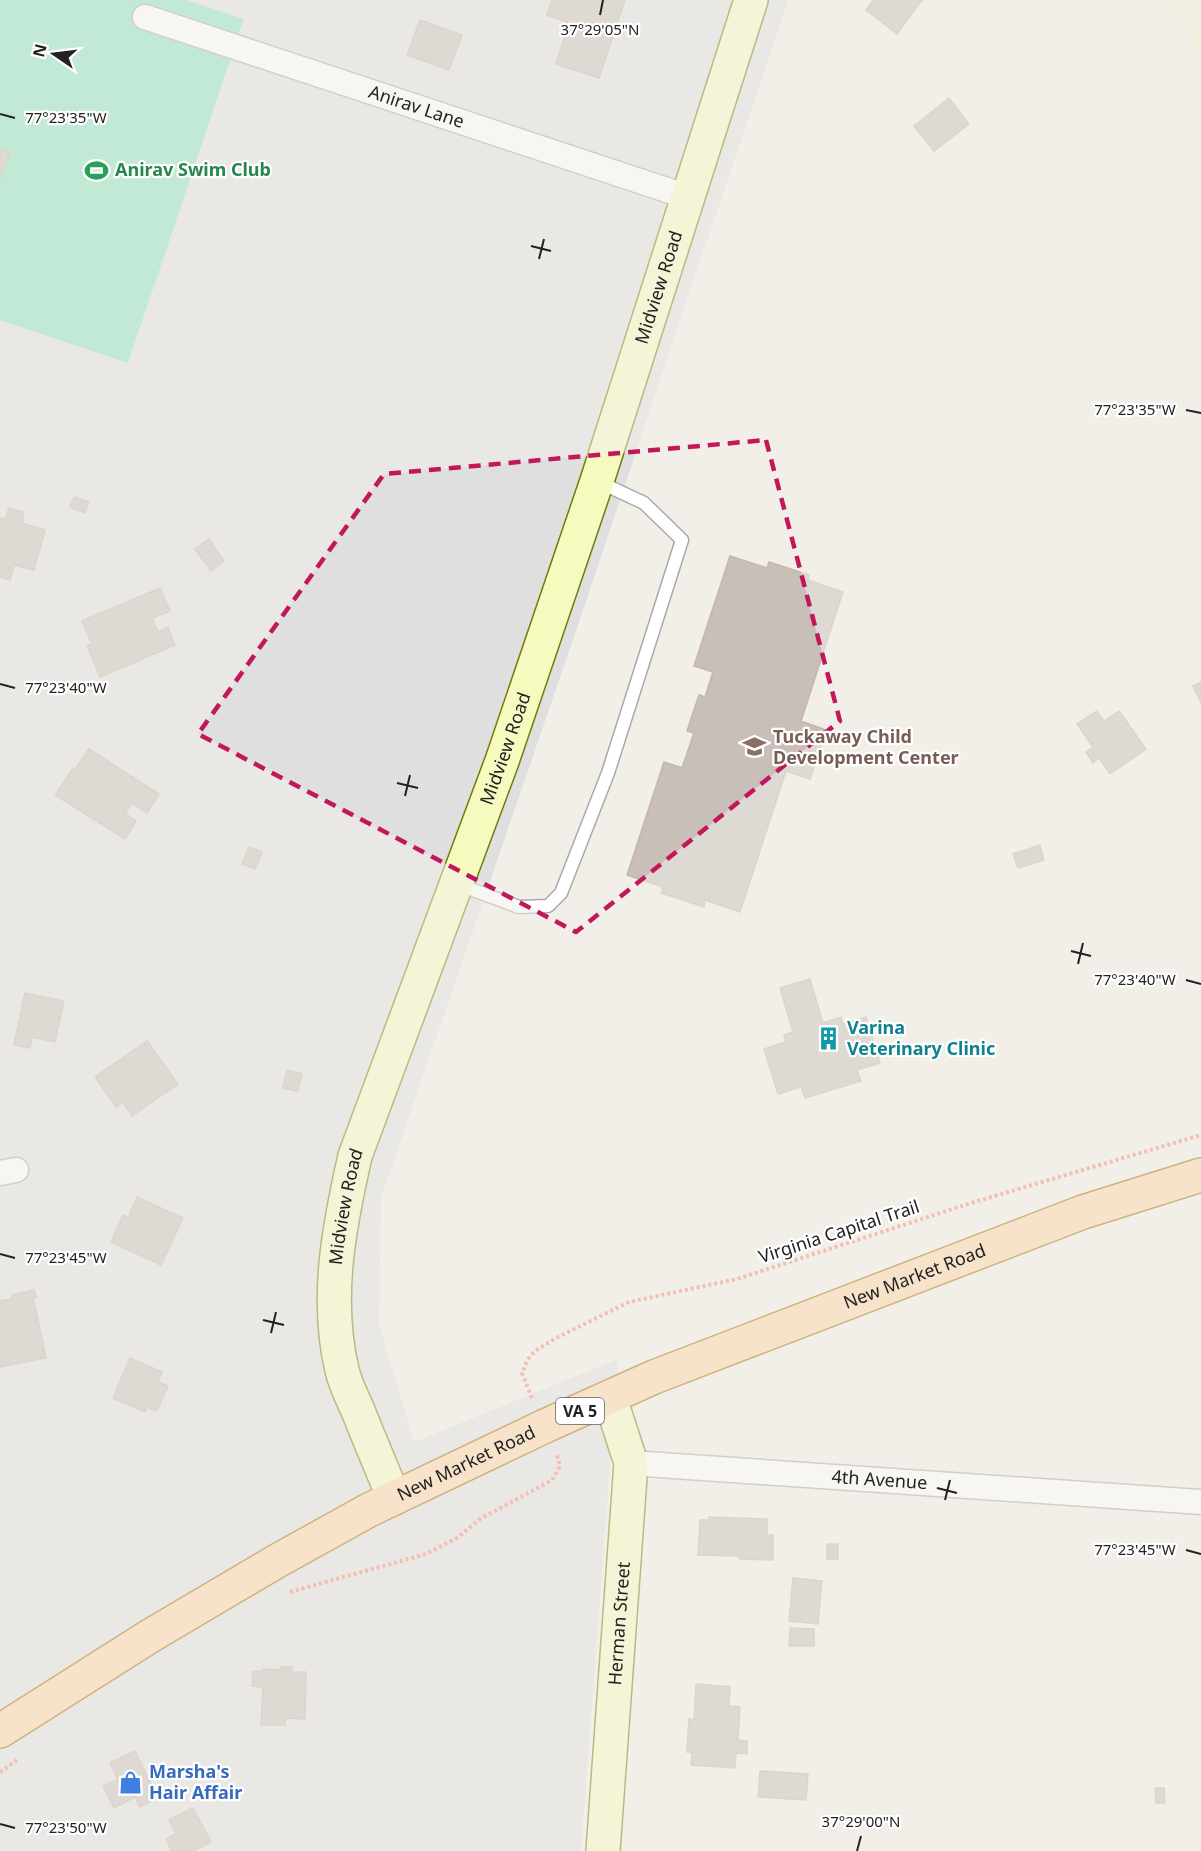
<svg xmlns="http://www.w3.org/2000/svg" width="1201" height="1851" viewBox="0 0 1201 1851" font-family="'Noto Sans',sans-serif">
  <rect width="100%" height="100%" fill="#f2efe9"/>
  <polygon fill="#e0dfdf" points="0,0 788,0 576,631 381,1198 379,1324 414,1442 618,1359 581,1851 0,1851"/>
  <polygon fill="#eef0d5" points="1164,0 1201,0 1201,54"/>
  <polygon fill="#88e0be" points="0,0 186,0 244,19 128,363 0,320"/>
  <g fill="#c7bfb8" stroke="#c4b6ab" stroke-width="1.5">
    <polygon points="552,0 625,0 599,78 556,64 569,23 547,15"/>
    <polygon points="873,0 922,0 897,34 866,10"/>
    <polygon points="420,20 462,35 449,70 407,55"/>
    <polygon points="949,98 969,124 934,151 914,126"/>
    <polygon points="0,149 10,153 0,179"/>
    <polygon points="74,497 89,502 85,513 70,507"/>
    <polygon points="9,508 24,512 22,523 45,530 34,570 14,565 10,580 0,577 0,518 5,519"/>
    <polygon points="209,539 224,561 211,571 195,549"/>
    <polygon points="730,556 767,568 769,562 809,575 808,580 843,592 801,721 826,730 810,779 786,771 740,912 705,900 704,907 661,893 663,887 627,875 664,762 682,768 694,733 687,731 699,695 705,697 713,672 694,666"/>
    <polygon points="160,588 170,611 152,618 158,632 168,627 175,645 100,677 87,646 92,644 82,621"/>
    <polygon points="1201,682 1201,703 1193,686"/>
    <polygon points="1097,711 1104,721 1119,711 1146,749 1110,774 1099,758 1093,763 1086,752 1093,747 1077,724"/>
    <polygon points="89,749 159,794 147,813 132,803 125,814 136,821 125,839 55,795 73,768 75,770"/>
    <polygon points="1040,845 1044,860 1018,868 1013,854"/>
    <polygon points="249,847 262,852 255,869 242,864"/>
    <polygon points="810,979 823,1023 841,1017 843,1024 866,1017 880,1063 857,1070 861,1081 805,1098 801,1087 778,1094 764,1049 786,1042 784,1035 793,1032 780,988"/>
    <polygon points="25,993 64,1001 55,1042 32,1037 30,1048 14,1045"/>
    <polygon points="147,1041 178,1084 132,1116 123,1102 116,1107 95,1077"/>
    <polygon points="287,1070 302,1074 298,1091 283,1088"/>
    <polygon points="137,1197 183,1218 161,1265 111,1242 123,1215 128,1218"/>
    <polygon points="34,1290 36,1297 33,1297 46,1358 0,1367 0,1301 12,1299 12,1295"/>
    <polygon points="130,1358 162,1372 158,1382 168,1386 157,1411 147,1407 145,1412 113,1398"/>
    <polygon points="709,1517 767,1519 767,1535 773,1535 773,1560 740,1559 740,1556 698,1555 700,1520 709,1520"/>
    <rect x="827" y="1544" width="11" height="15"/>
    <polygon points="793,1578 822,1581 818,1624 789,1621"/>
    <polygon points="790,1628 814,1629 814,1646 789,1646"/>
    <polygon points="280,1667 292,1667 292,1672 306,1672 305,1719 286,1718 285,1725 261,1725 263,1687 252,1686 253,1671 263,1671 263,1669 281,1670"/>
    <polygon points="696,1684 730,1687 729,1706 740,1707 738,1740 747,1741 747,1754 736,1753 735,1768 691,1765 692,1752 687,1752 689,1719 694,1720"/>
    <polygon points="135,1751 158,1798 140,1807 135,1797 114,1808 103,1786 118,1779 110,1763"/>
    <polygon points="760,1771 808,1774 806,1800 758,1797"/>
    <polygon points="1155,1788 1164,1788 1165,1803 1156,1803"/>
    <polygon points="193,1808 211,1842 194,1851 172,1851 166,1839 176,1834 169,1820"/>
  </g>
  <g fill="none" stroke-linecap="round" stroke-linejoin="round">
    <defs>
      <polyline id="lane" points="457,884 519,907 548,906 561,893 608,773 682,540 644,503 597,481"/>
      <g id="street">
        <path id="s1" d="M145,17L688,197"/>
        <polyline points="0,1173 16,1170"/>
        <path id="s2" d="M631,1463L1201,1502"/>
      </g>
      <g id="secondary">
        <path id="s3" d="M394,1498C382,1469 370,1441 359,1413C353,1399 345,1384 342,1370C325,1298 339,1227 355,1156L502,761L597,481L751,0"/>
        <path id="s4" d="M603,1851L631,1463L610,1398"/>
      </g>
      <g id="primary">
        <path id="s5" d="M0,1731L150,1636L277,1561L369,1510L545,1426L654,1377L1083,1212L1201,1175"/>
      </g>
    </defs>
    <use href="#lane" stroke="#a9a9a9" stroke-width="15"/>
    <use href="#street" stroke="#a9a9a9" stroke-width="27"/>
    <use href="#secondary" stroke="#707d05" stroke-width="36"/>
    <use href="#primary" stroke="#a06b00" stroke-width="36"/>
    <g stroke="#fa8072" stroke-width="4" stroke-dasharray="3 3" stroke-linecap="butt">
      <polyline points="532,1398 522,1373 528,1359 535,1351 556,1338 629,1302 737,1279 971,1203 1201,1135"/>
      <polyline points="290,1592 426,1554 457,1538 480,1519 552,1480 560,1467 557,1454"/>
      <polyline points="0,1772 17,1760"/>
    </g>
    <use href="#lane" stroke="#fff" stroke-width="12"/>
    <use href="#street" stroke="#fff" stroke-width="24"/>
    <use href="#secondary" stroke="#f7fabf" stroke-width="33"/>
    <use href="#primary" stroke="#fcd6a4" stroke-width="33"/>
  </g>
  <path d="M0 0H1201V1851H0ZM766,440L840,721L576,932L198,734L384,474Z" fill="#f2efe9" fill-opacity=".55" fill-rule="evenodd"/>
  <path fill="none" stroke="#c2185b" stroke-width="4.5" stroke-dasharray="12 8" stroke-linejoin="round" d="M766,440L840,721L576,932L198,734L384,474Z"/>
  <path fill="none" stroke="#222" stroke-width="2" d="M600,15L603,0M0,114L15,118M531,246L551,251M539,259L544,239M1186,410L1201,413M0,684L15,688M397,783L418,788M405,796L410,775M1071,951L1091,956M1078,964L1083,943M1186,980L1201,984M0,1254L15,1258M263,1320L284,1325M271,1333L276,1312M937,1488L957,1493M945,1500L950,1480M1186,1550L1201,1554M0,1824L15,1828M857,1851L861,1836"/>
  <defs>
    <symbol id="stadium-bare" viewBox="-9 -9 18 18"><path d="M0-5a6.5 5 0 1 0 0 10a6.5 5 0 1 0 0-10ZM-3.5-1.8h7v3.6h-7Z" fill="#2e9e5b" stroke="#fff" stroke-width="2.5" paint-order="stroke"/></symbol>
    <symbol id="school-bare" viewBox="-9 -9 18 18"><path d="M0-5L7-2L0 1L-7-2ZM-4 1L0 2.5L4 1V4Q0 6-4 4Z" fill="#8d6e63" stroke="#fff" stroke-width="2.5" paint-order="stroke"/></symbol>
    <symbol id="building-bare" viewBox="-9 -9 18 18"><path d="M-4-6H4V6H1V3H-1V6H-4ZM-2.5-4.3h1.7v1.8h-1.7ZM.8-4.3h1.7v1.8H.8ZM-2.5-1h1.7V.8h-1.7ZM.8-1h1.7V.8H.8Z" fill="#0f9aa8" stroke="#fff" stroke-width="2.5" paint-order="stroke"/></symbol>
    <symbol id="shop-bare" viewBox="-9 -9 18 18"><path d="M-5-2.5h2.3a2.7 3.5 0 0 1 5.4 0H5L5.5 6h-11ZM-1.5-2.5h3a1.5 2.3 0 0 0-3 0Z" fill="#3f7fe0" stroke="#fff" stroke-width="2.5" paint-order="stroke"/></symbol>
  </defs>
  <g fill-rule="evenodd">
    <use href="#stadium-bare" x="80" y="154" width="33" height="33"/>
    <use href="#school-bare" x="738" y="730" width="33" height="33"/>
    <use href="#building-bare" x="812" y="1022" width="33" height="33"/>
    <use href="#shop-bare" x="114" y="1766" width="33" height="33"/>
  </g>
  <g text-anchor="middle" stroke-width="4.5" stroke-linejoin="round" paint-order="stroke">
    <rect fill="#fff" stroke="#646464" stroke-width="1.5" x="556" y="1398" width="48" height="26" rx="4.5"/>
    <g font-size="16" font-weight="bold" fill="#222">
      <text x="580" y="1417">VA 5</text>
    </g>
    <g font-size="18" fill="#222" stroke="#fff">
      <text dy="6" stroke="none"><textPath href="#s1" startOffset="286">Anirav Lane</textPath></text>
      <text dy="6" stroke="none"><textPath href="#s3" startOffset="1275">Midview Road</textPath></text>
      <text dy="6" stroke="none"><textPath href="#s3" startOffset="789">Midview Road</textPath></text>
      <text dy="6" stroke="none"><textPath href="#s3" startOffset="303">Midview Road</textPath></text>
      <text transform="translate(839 1232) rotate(-18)" y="6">Virginia Capital Trail</text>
      <text dy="6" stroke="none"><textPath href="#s5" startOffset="1024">New Market Road</textPath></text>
      <text dy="6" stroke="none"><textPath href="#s5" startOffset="538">New Market Road</textPath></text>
      <text dy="6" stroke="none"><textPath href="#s2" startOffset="249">4th Avenue</textPath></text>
      <text dy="6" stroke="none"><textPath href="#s4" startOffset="228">Herman Street</textPath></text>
    </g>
    <g font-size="18" font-weight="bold" fill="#27864d" stroke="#fff" text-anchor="start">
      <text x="115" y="176">Anirav Swim Club</text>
    </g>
    <g font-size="18" font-weight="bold" fill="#785e54" stroke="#fff" text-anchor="start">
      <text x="773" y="743">Tuckaway Child<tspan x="773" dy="21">Development Center</tspan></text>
    </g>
    <g font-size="18" font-weight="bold" fill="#0d838f" stroke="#fff" text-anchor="start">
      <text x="847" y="1034">Varina<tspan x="847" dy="21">Veterinary Clinic</tspan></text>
    </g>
    <g font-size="18" font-weight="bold" fill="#366cbe" stroke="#fff" text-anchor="start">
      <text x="149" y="1778">Marsha's<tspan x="149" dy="21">Hair Affair</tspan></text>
    </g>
  </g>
  <g font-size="15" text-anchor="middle" fill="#222" stroke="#fff" stroke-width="4.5" stroke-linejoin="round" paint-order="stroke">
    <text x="600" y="35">37°29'05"N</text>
    <text x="66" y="123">77°23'35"W</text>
    <text x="1135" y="415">77°23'35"W</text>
    <text x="66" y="693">77°23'40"W</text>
    <text x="1135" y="985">77°23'40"W</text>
    <text x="66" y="1263">77°23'45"W</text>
    <text x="1135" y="1555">77°23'45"W</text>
    <text x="861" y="1827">37°29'00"N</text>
    <text x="66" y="1833">77°23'50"W</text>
  </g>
  <g transform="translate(54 54) rotate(284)" stroke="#ffffff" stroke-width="4.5" paint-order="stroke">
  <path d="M0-4.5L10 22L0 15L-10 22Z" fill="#222222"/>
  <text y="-9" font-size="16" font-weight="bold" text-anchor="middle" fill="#222222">N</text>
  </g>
</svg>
